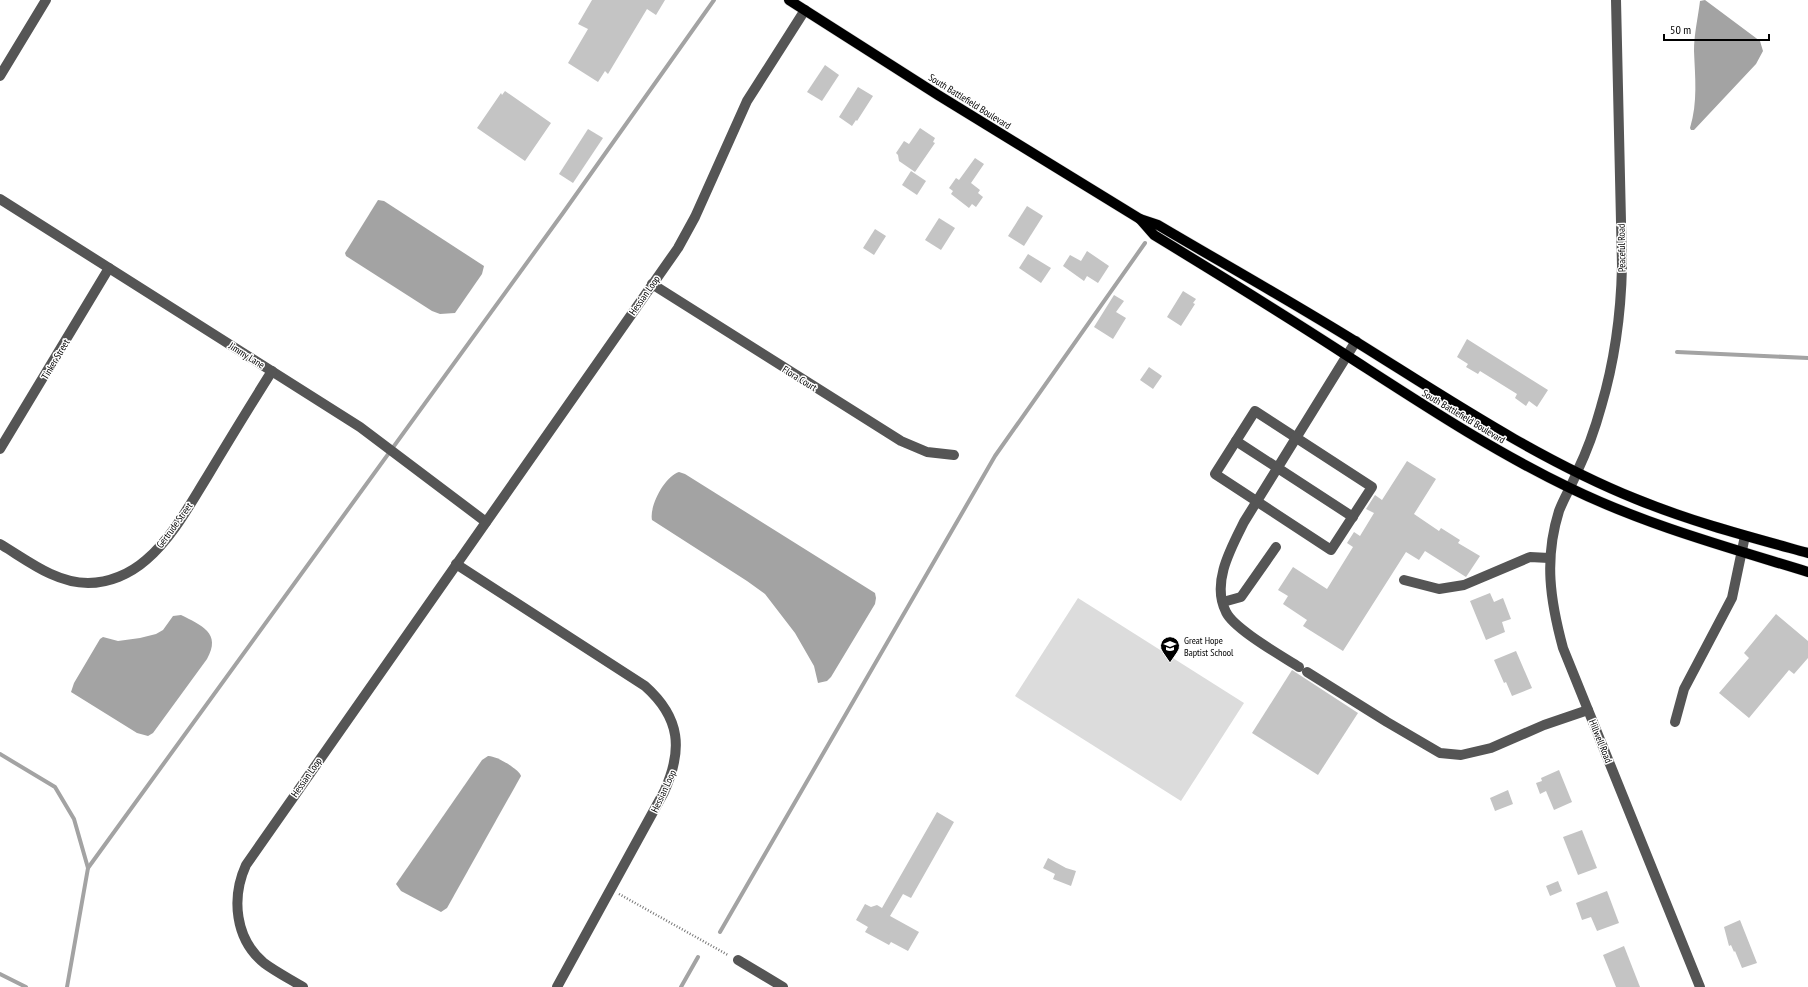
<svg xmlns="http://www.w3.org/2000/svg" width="1808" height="987" viewBox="0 0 1808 987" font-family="'PT Sans Narrow',sans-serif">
  <rect width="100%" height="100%" fill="#fff"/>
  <polygon fill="#dcdcdc" points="1078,598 1244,703 1181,801 1015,696"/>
  <g fill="#a3a3a3">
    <path d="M1705,0L1760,41L1763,51L1756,64L1694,130H1691L1690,128C1698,102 1695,77 1694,51C1694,34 1698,18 1700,1Z"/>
    <polygon points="378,200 384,201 484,266 482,274 455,313 440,314 432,311 346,256 345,253"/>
    <path d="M679,472L685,474L875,593L876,598L875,604L831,677L827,681L818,683L814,666L795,633L765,594L747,581L652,520C649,506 665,476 679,472Z"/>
    <path d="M181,615C201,625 222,633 207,659L153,733L148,736L137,733L71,692L74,683L100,639L103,637L118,641L140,638L156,634L163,630L173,616Z"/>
    <path d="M488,756C495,755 519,769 521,776L447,908L441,912L401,891L396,884L482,760Z"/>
  </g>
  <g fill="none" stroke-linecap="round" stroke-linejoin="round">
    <g stroke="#a3a3a3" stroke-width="4">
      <polyline points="1677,352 1808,358"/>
      <polyline points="0,754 55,787 74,819 88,868 67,987"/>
      <polyline points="88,868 563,213 714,0"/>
      <polyline points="720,932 995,456 1145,243"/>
      <polyline points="0,974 26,987"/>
      <polyline points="681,987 698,957"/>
    </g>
  </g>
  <g fill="#c4c4c4">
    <polygon points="592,0 665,0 656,15 647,9 608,74 605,71 598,82 568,63 588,29 578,24"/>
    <polygon points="825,65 839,75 822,101 807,92"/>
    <polygon points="858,87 873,96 857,121 856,120 852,126 839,117"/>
    <polygon points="505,91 551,123 525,161 477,128 501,93 502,95"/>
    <polygon points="920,128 935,138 933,142 935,143 915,172 899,161 898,155 896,153 904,141 909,144"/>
    <polygon points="588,129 603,138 573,183 559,174"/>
    <polygon points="975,158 984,164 971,183 980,190 978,193 983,197 976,207 972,204 969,208 951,194 953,191 949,188 956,178 959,180"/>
    <polygon points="911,171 926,181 917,195 902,185"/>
    <polygon points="1027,206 1043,216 1024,246 1008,236"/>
    <polygon points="939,218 955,228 941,250 925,240"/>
    <polygon points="875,229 886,236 874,255 863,248"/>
    <polygon points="1087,251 1109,266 1098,283 1087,276 1084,281 1063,266 1070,255 1081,261"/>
    <polygon points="1028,254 1051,268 1041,283 1019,268"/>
    <polygon points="1183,291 1196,299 1193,303 1195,304 1181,326 1167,317"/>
    <polygon points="1114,295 1124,301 1116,312 1126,318 1113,339 1094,327"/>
    <polygon points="1467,339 1548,390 1537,407 1529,401 1526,406 1515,398 1517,394 1480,371 1478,374 1466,367 1468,364 1457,357"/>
    <polygon points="1149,367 1162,376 1153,389 1140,380"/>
    <polygon points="1407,461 1436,479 1414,514 1439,531 1441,528 1460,540 1458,543 1480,556 1466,577 1425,551 1419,560 1406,552 1343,651 1303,626 1307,620 1283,604 1288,596 1278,590 1293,567 1327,589 1353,547 1347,543 1354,532 1360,536 1374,513 1366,509 1375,495 1382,500"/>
    <polygon points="1490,593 1494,602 1503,598 1511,619 1502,622 1505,632 1486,640 1470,601"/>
    <polygon points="1776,614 1808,641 1808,658 1794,674 1789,670 1749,718 1719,693 1749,658 1744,653"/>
    <polygon points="1516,651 1532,688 1512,696 1506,682 1504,683 1494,660"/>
    <polygon points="1292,670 1358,713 1318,775 1252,733"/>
    <polygon points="1559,770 1572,802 1554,810 1546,791 1540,794 1536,783 1542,781 1541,778"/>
    <polygon points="1508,790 1513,804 1495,811 1490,798"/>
    <polygon points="937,812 954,822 911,898 903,894 890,916 919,932 908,951 891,942 889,945 865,932 868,927 856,920 865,904 871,907 877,905 882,908"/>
    <polygon points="1582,830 1597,868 1578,875 1563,837"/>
    <polygon points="1048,858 1066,868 1076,871 1071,886 1053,879 1055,874 1043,868"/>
    <polygon points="1558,881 1562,891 1550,896 1546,886"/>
    <polygon points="1607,891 1619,923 1597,931 1591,917 1582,920 1576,903"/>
    <polygon points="1740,920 1757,963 1742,968 1735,951 1734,952 1731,945 1729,946 1724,927"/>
    <polygon points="1624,946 1640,987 1616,987 1603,955"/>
  </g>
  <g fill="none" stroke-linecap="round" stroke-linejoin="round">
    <defs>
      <g id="major">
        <path d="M789,0L938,95L1140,219L1158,225C1224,264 1292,302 1358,343C1448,399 1537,459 1636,499C1692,522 1750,537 1808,553"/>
        <path d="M1140,219L1154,235C1218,274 1283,314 1346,355C1419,402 1491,450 1570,488C1646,525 1727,547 1808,572"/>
      </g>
    </defs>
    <use href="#major" stroke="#dbdbdb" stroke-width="11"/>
    <polyline stroke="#777" stroke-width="2.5" stroke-dasharray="1 2" stroke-linecap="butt" points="619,894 728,955"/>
    <g stroke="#555" stroke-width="10">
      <path d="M1616,0L1622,266C1621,314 1615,360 1601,407C1595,429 1587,451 1577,472C1572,485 1564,498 1559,511C1544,559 1550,600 1563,648L1700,987"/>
      <polyline points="0,76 46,0"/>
      <polyline points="0,199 360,427 486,522"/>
      <polyline points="652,284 901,441 927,452 954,455"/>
      <polygon points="1255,411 1372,487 1331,550 1215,474"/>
      <polyline points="1236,441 1353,517"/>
      <polyline points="0,449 109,268"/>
      <path d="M0,544C27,560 55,583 88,583C109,583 130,574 146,560C172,538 189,506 207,477C228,442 250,406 272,371"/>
      <path d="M456,564L645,686C681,718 683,750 664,792L557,987"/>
      <polyline points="1404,580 1439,589 1464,585 1530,557 1549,558"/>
      <polyline points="1223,602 1241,597 1276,547"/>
      <path d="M1299,667C1282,656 1234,629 1226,612C1211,583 1231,548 1244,522L1356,341"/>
      <polyline points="1307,672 1387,722 1440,753 1461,755 1491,748 1544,725 1588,710"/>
      <polyline points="1675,722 1684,689 1732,598 1745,536"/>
      <polyline points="738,960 783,987"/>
      <path d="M303,987C290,979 276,972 264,963C235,939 231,898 246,865L678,248L695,217L747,101L805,10"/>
    </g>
    <use href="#major" stroke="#000" stroke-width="10"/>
  </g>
  <defs>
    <symbol id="school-pin" viewBox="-11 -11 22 30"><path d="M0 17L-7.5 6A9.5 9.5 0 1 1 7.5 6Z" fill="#000" stroke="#fff"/><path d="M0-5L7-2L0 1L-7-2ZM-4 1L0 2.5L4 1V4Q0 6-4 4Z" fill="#fff"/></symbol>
  </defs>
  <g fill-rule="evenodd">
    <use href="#school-pin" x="1159" y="635" width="22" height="30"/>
  </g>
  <g text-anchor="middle" stroke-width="3" stroke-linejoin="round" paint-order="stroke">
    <g font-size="10" fill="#000" stroke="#fff">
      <text transform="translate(970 101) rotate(32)" y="4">South Battlefield Boulevard</text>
      <text transform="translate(1621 248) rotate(-91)" y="4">Peaceful Road</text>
      <text transform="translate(644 295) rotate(-55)" y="4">Hessian Loop</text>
      <text transform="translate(247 355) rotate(32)" y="4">Jimmy Lane</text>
      <text transform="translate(55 359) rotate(-59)" y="4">Tinker Street</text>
      <text transform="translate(800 378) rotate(32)" y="4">Flora Court</text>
      <text transform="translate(1464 416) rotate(31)" y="4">South Battlefield Boulevard</text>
      <text transform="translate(174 525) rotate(-54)" y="4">Gertrude Street</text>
      <text transform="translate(1601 741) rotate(68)" y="4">Hillwell Road</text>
      <text transform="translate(306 777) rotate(-55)" y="4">Hessian Loop</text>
      <text transform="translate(663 791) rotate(-65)" y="4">Hessian Loop</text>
    </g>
    <g font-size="10" fill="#000" stroke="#fff" text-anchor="start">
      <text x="1184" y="644">Great Hope<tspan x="1184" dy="12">Baptist School</tspan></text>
    </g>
  </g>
  <path d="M1664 34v6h105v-6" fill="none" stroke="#000000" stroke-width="2"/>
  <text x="1670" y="34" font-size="12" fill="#000000" stroke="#ffffff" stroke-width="3" paint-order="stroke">50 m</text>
</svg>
